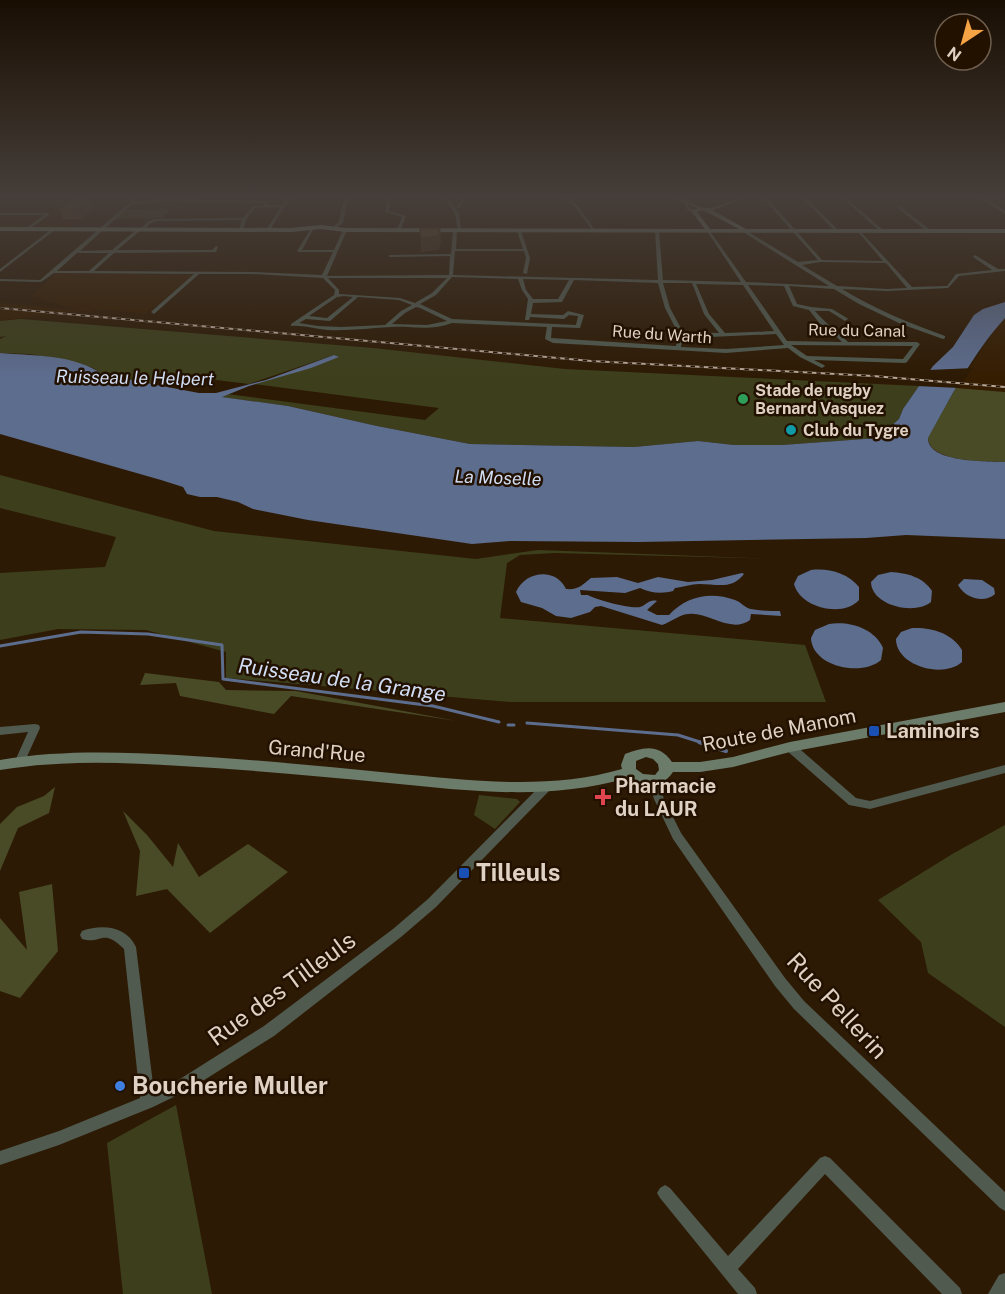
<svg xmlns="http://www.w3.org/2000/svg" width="1005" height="1294" viewBox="0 0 1005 1294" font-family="'Public Sans',sans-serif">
  <rect width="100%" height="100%" fill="#2d1a04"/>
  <g fill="#351d01">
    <polygon points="0,203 102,203 72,228 0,228"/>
    <polygon points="56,273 179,275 193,275 146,314 96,309 92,312 80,311 0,321 0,303 76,310 32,296"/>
    <polygon points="1005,318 1005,392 956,388 995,330"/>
  </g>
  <g fill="#3d3f1c">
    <polygon points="160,208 171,210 162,218 115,219 126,209 157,210"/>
    <polygon points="21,319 373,348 565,369 919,386 903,409 899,419 878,438 782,445 734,445 698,441 634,447 470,444 377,426 288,406 220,397 227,394 425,420 439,408 254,384 309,367 334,355 249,384 160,373 155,385 104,375 93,368 54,358 29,354 0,353 0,339 6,336 0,337 0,321"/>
    <polygon points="0,475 214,531 476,559 538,550 778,559 555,553 520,555 507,563 500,618 805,645 826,702 510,702 226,678 226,652 146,630 58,629 0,640 0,573 105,567 116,537 0,508"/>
    <polygon points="479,795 517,799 520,802 495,829 474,815"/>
    <polygon points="1005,825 1005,1027 928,973 921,942 878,900 954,853"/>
    <polygon points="176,1105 212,1294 123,1294 107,1143"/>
  </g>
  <g fill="#494b27">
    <path d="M956,388L1005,392V462C986,461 928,463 928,437Z"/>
    <polygon points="145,673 219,682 226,690 296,691 457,721 291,696 274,714 180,696 176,683 140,685"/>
    <polygon points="55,787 49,813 18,828 0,871 0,824 17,807 44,796"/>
    <polygon points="123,811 147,835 173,867 178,843 199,877 248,844 288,872 210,933 167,889 136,896 140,851"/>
    <polygon points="52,884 58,951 20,998 0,991 0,918 27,950 19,892"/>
  </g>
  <g fill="#5d6d8e">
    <path d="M1005,302V318C973,353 951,397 928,438C928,463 986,461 1005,462V539L906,535L866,538L638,542L510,541L472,544L308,520L253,509L238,502L217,497H200L187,494L183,487L161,480L0,434V353C35,356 74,354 104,375L199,393H216L266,380L334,355L339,357L311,368L249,386L222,397L288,406L377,426L470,444L634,447L698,441L734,445H782L878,438L899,419L903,409L919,386L933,366L953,347L974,315L983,309Z"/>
    <path d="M811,570C829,568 847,573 859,587V600C843,618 800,608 794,584L798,576Z"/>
    <path d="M891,572C907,573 923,577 932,591L931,602C914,616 871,605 871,582L878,575Z"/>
    <path d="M742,573L744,574C732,590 717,584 699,584C691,584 683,587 675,588L673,591C662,594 650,593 640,588L625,593L580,590L581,595H588C596,600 630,609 640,607C647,605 649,599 657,601L647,610L657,615H669C686,596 711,591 735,600C741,602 745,608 751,609C761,611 771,611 780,611L781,616L751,614L750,620C731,634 709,612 689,614C680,614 671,622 662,625L601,606L595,607L590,612L571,618L556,616L542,608L521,602L516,592C525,571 556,567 566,589C579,590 582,585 591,578L617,577L638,583L658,577L688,582L712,580Z"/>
    <path d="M964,579L982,580L994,588L995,594C984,604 965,598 958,585Z"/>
    <path d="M829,624C849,621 874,628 883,648L881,660C862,677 812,667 811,638L815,630Z"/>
    <path d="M912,628C931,627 952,633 962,650V662C943,679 896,666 896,639L901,632Z"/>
  </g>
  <polygon fill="#2d1a04" points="973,368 959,388 917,386 929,370"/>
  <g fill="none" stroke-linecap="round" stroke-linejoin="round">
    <polyline stroke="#5d6d8e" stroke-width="1.5" points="458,208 465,197"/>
    <g stroke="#5d6d8e" stroke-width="3">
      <polyline points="0,646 81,632 148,634 222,645 223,679 433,706 499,722"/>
      <polyline points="527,723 678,735 703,743"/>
      <polyline points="508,725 514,725"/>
    </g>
    <polyline stroke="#5d6d8e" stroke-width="4" points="699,742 726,751"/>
    <g fill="#505a4f" fill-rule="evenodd">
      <polygon points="0,197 2,197 3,198 0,199"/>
      <polygon points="47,197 51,197 53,198 51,199"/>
      <path d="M136,197H140L134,202L160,199L266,201L268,202L267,205H282L287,197H291L269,231L266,230L281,207L255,208L246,219L243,230L241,231L239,230L242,220L156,221L151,223L142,231H140L117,250H212L216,246L218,247L216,252L114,253L94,271L252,272L322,275L333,252H299L297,251L312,227L314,228L302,250H334L343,230L345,229L347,230L327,276L449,275L450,256L390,257L388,256L390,255L451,254L453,231L455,230L457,231L456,249H523L517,231L519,230L521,231L530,258L527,274L523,273L526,258L524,251H455L453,275L658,280L655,231L657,230L659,231L663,280L741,282L707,231L709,230L746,282L829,286L743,232V230H745L798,262L818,260L762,197H766L822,260L883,261L859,233L860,231L912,287L947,286L956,274L992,270L973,257L975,255L998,269H1005V271L959,276L948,288L887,291L842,289C875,309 909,323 945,336V338L943,339L901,324L859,304L834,289L789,286L797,304L811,307L832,309L847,318L848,319L845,321L829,311H815C825,323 837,331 848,342H917L920,344L907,362L905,363L814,360L824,365L825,366L822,368L800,357L788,348L726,353L553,343L545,339L547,327L452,323C432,331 413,326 392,327C371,328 349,331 328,330C316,329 302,325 291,326V324L334,295L335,290L323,278L252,274H199L154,314L151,312L152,311L194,274L54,273L41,282L0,281V279L40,280ZM163,201L264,203L263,206H253L243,218L155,219L149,221L140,229H137L112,250L80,251L131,205ZM77,253H109L89,271H57ZM821,262L886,263L907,288L887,289L837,286L802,265ZM452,277L518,279L522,290L528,299L525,320H529L530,317L564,319L569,315L578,316L576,325L452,319L420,304L436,295ZM328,278H447L432,293L415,303L400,298L339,294V290ZM523,279L569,280L558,299H533L526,290ZM574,280L658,283L665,308L678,333L676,346L551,338L552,327L580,328L584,315L568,311L563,315L531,314L533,303L562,302ZM663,283H692L704,314L719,333L683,332L670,308ZM696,284L743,285L774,331L725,333L709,314ZM748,285L784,286L793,306L809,310L821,325L826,327L842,342L787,341ZM344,296L353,297L327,318L309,316L337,297ZM358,297L399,300L412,305L401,311L385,325L341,327L318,326L299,323L306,319L330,321ZM416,307L420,308L447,321L427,325L392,324L405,313ZM776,334L784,345L726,349L681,347L683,335L710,337ZM791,345L913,346L903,359L807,356Z"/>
      <polygon points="344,197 348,197 343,223 336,228 334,228 334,226 339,222"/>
      <polygon points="387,197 391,197 389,211 406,216 400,231 397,230 402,217 385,212"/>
      <polygon points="443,197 447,197 459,213 461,232 458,231 455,213"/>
      <polygon points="563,197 567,197 578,206 596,232 594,232 576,208"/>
      <polygon points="801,197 805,197 839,231 839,233 837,233"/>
      <polygon points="841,197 845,197 883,230 883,232 881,232"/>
      <polygon points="980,197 1005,197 1005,198 989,200 1005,211 1005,214"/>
      <polygon points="684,202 686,202 690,209 695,210 695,212 688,211"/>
      <polygon points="899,207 901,207 930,230 930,232 928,232 899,209"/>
      <polygon points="0,213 48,213 50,214 28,230 27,228 44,215 0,215"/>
      <polygon points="53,228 56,229 0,272 0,269"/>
      <polygon points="35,724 39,725 40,728 25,761 24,764 20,765 16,764 15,761 28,732 0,735 0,727"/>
      <polygon points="790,743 794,744 856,798 870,801 1005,765 1005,773 870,809 849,805 786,750 785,747 786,744"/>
      <polygon points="653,777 657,778 664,799 681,833 785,978 804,1001 1005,1192 1005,1211 1000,1208 794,1009 775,986 673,839 654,799 648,781 649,778"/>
      <path d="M545,784L549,785L550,788L549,791L436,907L401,937L274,1036L190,1089L153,1107L59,1145L0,1165V1151L59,1131L140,1098L124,949C102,927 102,945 82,939L80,935L82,931C102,924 126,926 136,947L154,1092L180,1079L264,1026L393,929L428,899L541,785Z"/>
      <polygon points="825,1156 830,1158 960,1288 962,1294 942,1294 825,1174 738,1269 755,1288 757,1294 738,1294 660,1198 657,1193 660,1188 665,1185 670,1188 728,1256 820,1158"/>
      <polygon points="1005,1273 1005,1294 988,1294 999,1275"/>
    </g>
    <g fill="#6c7c6b" fill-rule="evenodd">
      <path d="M670,197C683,196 694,208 707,208C718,209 735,197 748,197L712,210L746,229H1005V233L345,232L321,229L291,232L0,231V227L291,228L321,225L345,228L705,229L691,211L698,208ZM703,210L739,229H710L697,212Z"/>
      <path d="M1005,702V712L790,752L733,767L700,772H673C662,789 642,789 627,778C547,801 471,791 389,783C320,776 250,770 181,766C120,762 60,760 0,770V760C59,750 118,752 177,755C249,759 320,766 391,773C469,780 546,791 622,769L621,765L625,754C643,747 659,743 672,762H700L733,757L790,742ZM646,757L653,759L658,764L659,770L655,775L643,774L636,769V761Z"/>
    </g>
    <defs>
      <polyline id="rail" points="0,308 591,361 873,376 1005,387"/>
    </defs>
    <use href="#rail" stroke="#b6a798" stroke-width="2"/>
    <use href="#rail" stroke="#231100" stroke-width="1.5" stroke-dasharray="4.5" stroke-linecap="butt"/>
  </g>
  <polygon fill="#4e3a1f" points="94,208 80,219 63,219 60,209"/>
  <g fill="#402f19">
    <polygon points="91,199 94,208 80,219 77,209"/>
    <polygon points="440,228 441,241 439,250 421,252 421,238"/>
  </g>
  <g fill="#5b4324" stroke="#402f19" stroke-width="1.5">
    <polygon points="74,199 91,199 77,209 60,209"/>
    <polygon points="440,228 438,236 421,238 420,229"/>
  </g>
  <linearGradient id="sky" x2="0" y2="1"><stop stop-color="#190e02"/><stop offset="0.52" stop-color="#463e3a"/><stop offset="1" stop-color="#463e3a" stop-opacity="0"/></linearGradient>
  <rect width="1005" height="378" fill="url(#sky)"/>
  <circle fill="#2e9e5b" stroke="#231100" stroke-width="2" cx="743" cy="399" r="6"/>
  <circle fill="#0f9aa8" stroke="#231100" stroke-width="2" cx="791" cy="430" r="6"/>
  <g fill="#1a4fb4" stroke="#231100" stroke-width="2">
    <rect x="868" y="725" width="12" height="12" rx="3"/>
    <rect x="458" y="867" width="12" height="12" rx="3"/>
  </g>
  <path fill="#e0444e" stroke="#231100" stroke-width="2" d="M600 788h6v6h6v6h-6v6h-6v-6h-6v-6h6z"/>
  <circle fill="#3f7fe0" stroke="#231100" stroke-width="2" cx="120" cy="1086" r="6"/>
  <g text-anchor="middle" stroke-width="5" stroke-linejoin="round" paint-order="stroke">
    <g font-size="16" fill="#dfd1c4" stroke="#231100">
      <text transform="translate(857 330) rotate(1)" y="6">Rue du Canal</text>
      <text transform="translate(662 334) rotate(4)" y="6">Rue du Warth</text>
    </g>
    <g font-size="16" font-weight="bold" fill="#dfd1c4" stroke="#231100" text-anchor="start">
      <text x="755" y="396">Stade de rugby<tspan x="755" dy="18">Bernard Vasquez</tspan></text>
      <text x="803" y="436">Club du Tygre</text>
    </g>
    <g font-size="18" font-style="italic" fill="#d1ddf4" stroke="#231100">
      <text transform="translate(135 378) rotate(1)" y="6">Ruisseau le Helpert</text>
      <text transform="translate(498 478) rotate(2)" y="6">La Moselle</text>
    </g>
    <g font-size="20" fill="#dfd1c4" stroke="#231100">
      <text transform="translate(779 730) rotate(-11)" y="7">Route de Manom</text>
      <text transform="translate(317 751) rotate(5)" y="7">Grand'Rue</text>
    </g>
    <g font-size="20" font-weight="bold" fill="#dfd1c4" stroke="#231100" text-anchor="start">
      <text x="886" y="738">Laminoirs</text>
      <text x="615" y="793">Pharmacie<tspan x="615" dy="23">du LAUR</tspan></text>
    </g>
    <g font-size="21" font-style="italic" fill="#d1ddf4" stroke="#231100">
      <text transform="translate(342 680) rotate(8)" y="7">Ruisseau de la Grange</text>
    </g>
    <g font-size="24" font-weight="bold" fill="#dfd1c4" stroke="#231100" text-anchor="start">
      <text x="476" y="881">Tilleuls</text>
      <text x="132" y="1094">Boucherie Muller</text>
    </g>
    <g font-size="24" fill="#dfd1c4" stroke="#231100">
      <text transform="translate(282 989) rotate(-36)" y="8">Rue des Tilleuls</text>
      <text transform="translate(837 1006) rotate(47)" y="8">Rue Pellerin</text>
    </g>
  </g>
  <g transform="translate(963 42) rotate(216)"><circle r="28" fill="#231100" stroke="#6e5e4e" stroke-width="1.5"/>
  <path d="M0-4.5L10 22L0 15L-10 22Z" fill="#f5a345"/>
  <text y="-9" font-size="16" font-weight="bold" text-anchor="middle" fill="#dfd1c4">N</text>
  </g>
</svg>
